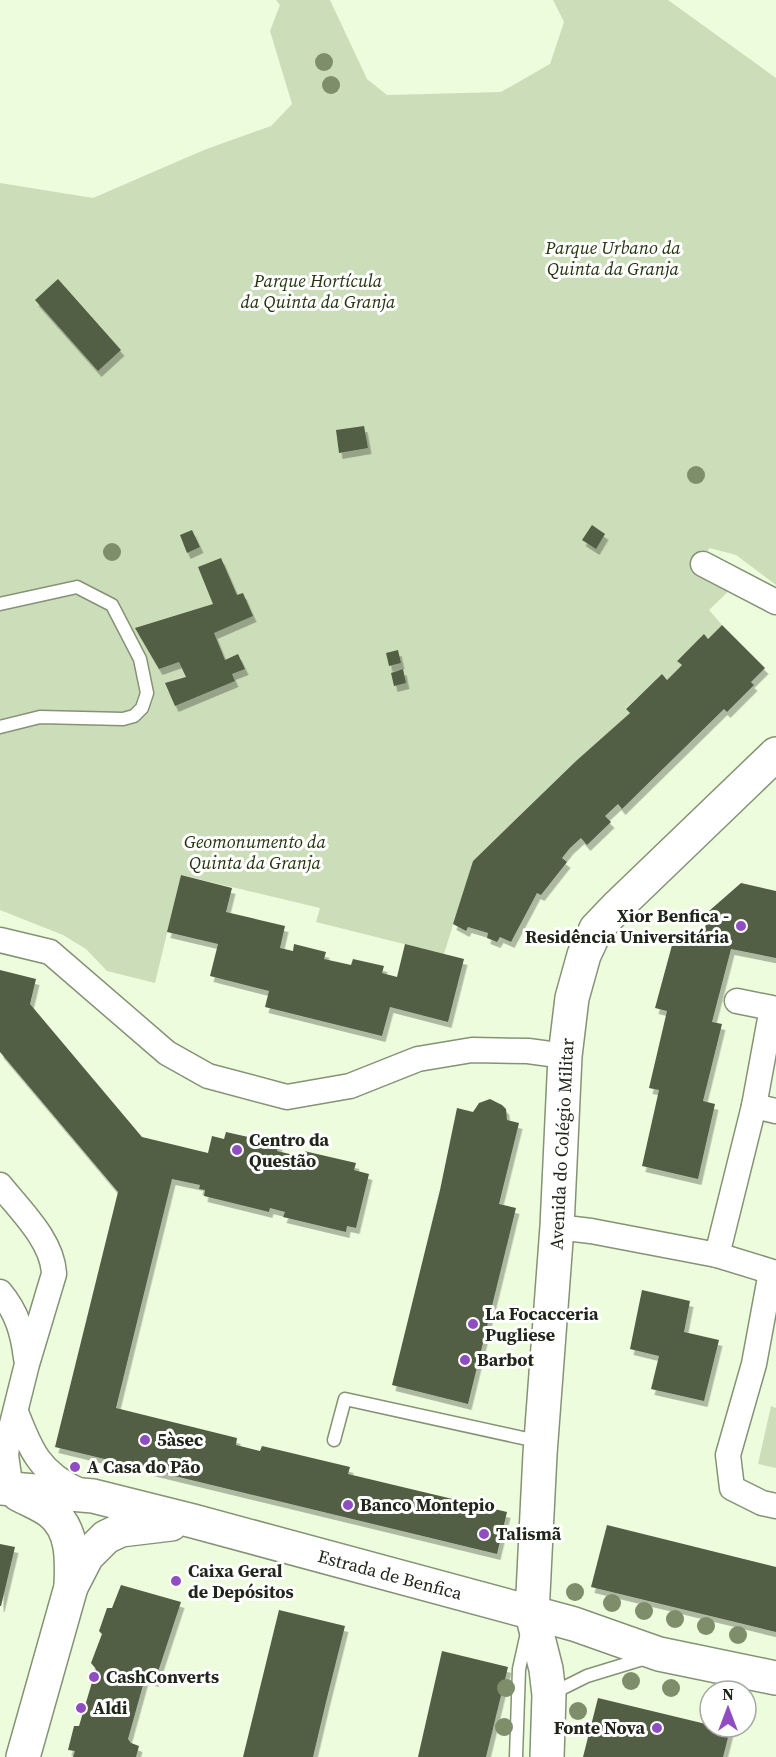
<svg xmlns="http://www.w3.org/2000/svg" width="776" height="1757" viewBox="0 0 776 1757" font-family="'Source Serif 4',serif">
  <defs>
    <filter id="shadow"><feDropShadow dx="3.5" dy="6" stdDeviation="0" flood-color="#0004"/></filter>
  </defs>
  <rect width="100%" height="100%" fill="#edfcdd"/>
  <g fill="#ccdeb9">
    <polygon points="276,0 330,0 367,79 387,95 501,92 550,64 564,22 553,0 668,0 776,78 776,585 736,555 709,548 701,574 731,589 709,610 722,625 708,639 704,635 677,660 682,665 667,680 662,675 626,708 630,713 576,761 473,861 444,954 316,922 320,908 181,875 155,983 107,971 86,949 63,935 0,910 0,183 93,198 204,150 271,126 292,104 270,31 280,5"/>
    <polygon points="771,1406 776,1408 776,1468 758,1464"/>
  </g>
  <g fill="#525e44" filter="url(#shadow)">
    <polygon points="58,279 121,350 98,371 35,300"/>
    <polygon points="364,426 368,448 339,453 336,430"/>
    <polygon points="592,525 605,534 596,549 582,540"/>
    <polygon points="192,530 200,547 187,553 180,535"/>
    <polygon points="221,558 237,595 243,593 253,616 214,633 225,660 238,654 245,669 232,674 235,681 175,706 165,683 186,677 179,662 159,669 135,628 213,604 198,567"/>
    <polygon points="722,625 765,668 751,682 754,685 727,712 724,709 622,809 618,804 605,816 611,822 587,845 581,838 570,848 562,858 567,862 541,895 537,893 511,942 500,937 497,942 487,938 488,933 468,927 466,931 453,924 473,861 576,761 630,713 626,709 662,674 667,680 682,665 677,661 704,634 708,639"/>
    <polygon points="398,650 401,663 389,666 386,653"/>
    <polygon points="403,669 406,683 394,686 391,673"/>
    <polygon points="181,875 232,888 226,912 285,926 280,948 293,951 294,944 326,952 324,959 351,965 353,959 384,966 382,973 397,977 405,944 464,959 448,1022 390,1007 382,1036 265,1007 269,991 210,976 218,944 167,932"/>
    <polygon points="741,883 776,891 776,958 731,949 712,1022 722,1024 703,1101 715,1104 698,1179 642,1166 659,1090 649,1088 667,1011 655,1008 675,934 702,941 709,911"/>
    <polygon points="0,970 36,979 30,1004 142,1137 208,1153 212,1136 224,1139 226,1132 279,1144 277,1151 302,1157 304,1151 356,1163 354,1170 369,1174 356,1228 347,1226 346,1232 283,1217 285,1212 270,1208 269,1212 204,1196 205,1190 199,1189 200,1185 172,1179 116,1408 237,1438 236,1445 260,1451 262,1446 350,1467 348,1474 507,1512 497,1554 55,1447 118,1192 0,1052"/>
    <polygon points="490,1099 502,1105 506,1109 507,1120 519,1123 499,1204 516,1208 468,1404 392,1385 440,1190 457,1108 473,1112 479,1103"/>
    <polygon points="642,1290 690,1301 684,1332 719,1340 704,1401 651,1389 659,1356 630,1349"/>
    <polygon points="607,1525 776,1567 776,1632 591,1587"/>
    <polygon points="0,1544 15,1547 1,1606 0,1606"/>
    <polygon points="121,1585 181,1602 155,1681 145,1678 128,1739 131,1743 139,1746 136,1757 73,1757 75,1751 68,1750 74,1726 79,1726 96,1669 91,1663 102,1634 99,1631 107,1608 112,1608"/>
    <polygon points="279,1610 345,1626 326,1702 313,1757 243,1757"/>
    <polygon points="442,1651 508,1667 486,1757 418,1757"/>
    <polygon points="598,1698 710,1725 710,1727 730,1730 723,1757 583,1757"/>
  </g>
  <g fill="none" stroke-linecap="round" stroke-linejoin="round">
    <defs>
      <g id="lane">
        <polyline points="0,604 77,587 112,605 140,659 147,693 142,708 134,716 123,719 40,717 0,727"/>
        <polyline points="334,1440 345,1399 541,1442"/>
        <polyline points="551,1694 587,1676 646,1658"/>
        <polyline points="516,1757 519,1669 527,1633"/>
      </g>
      <g id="street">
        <polyline points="703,564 776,602"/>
        <polyline points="0,940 50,952 167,1053 208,1076 287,1097 350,1086 418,1059 472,1050 528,1051 565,1056"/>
        <polyline points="737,1001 772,1008 754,1106"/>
        <path d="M0,1185C20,1210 53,1241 54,1274L27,1364L8,1440L6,1455L11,1490"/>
        <polyline points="557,1227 591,1231 717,1255 776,1273"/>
        <polyline points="717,1255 754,1106 776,1111"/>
        <polyline points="771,1272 754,1364 728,1455 732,1488 762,1503 776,1506"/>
        <path d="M0,1292C17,1312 23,1333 26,1358"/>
        <path d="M16,1412C31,1451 40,1473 80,1491"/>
      </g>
      <g id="secondary">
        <polyline points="0,1488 93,1496 193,1521 574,1624 659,1654 776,1678"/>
        <path d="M18,1494C29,1500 42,1505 51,1512C74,1530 72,1562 71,1587"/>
        <polyline points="23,1757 71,1587 87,1556 106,1537 121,1530 171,1524"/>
        <polyline points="547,1757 549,1695 546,1669 532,1614 540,1454 557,1227 565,1056 572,998 584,955 596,929 617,907 776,754"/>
      </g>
    </defs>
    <use href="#lane" stroke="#859276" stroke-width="15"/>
    <use href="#street" stroke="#859276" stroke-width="27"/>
    <use href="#secondary" stroke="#859276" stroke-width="36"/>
    <use href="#lane" stroke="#fff" stroke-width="12"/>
    <use href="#street" stroke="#fff" stroke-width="24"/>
    <use href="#secondary" stroke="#fff" stroke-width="33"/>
  </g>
  <g fill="#7e8e6b">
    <circle cx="324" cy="62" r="9"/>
    <circle cx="331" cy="85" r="9"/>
    <circle cx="696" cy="475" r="9"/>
    <circle cx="112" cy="552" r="9"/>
    <circle cx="575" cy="1592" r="9"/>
    <circle cx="612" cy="1603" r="9"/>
    <circle cx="644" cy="1611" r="9"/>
    <circle cx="675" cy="1619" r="9"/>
    <circle cx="706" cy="1626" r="9"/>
    <circle cx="738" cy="1635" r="9"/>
    <circle cx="631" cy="1681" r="9"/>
    <circle cx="506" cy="1688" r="9"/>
    <circle cx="671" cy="1688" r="9"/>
    <circle cx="578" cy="1711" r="9"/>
    <circle cx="504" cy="1727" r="9"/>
  </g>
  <g fill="#904dc2" stroke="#fff" stroke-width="2">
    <circle cx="741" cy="926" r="6"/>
    <circle cx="237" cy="1150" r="6"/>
    <circle cx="473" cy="1324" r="6"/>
    <circle cx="465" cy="1360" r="6"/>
    <circle cx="145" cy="1440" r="6"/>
    <circle cx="75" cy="1467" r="6"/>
    <circle cx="348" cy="1505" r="6"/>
    <circle cx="484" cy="1534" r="6"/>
    <circle cx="176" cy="1581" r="6"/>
    <circle cx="94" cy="1677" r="6"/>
    <circle cx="81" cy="1708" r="6"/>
    <circle cx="657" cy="1728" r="6"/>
  </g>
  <g text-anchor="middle" stroke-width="6" stroke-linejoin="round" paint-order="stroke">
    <g font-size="18" font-style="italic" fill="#24340d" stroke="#fff">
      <text x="613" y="254">Parque Urbano da<tspan x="613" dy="21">Quinta da Granja</tspan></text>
      <text x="318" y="287">Parque Hortícula<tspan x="318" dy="21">da Quinta da Granja</tspan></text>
      <text x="255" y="848">Geomonumento da<tspan x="255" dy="21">Quinta da Granja</tspan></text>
    </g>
    <g font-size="18" font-weight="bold" fill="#20261a" stroke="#fff" text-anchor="start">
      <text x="729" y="922" text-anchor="end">Xior Benfica -<tspan x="729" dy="21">Residência Universitária</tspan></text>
      <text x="249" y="1146">Centro da<tspan x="249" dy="21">Questão</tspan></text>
      <text x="485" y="1320">La Focacceria<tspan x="485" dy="21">Pugliese</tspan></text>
      <text x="477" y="1366">Barbot</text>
      <text x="157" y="1446">5àsec</text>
      <text x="87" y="1473">A Casa do Pão</text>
      <text x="360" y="1511">Banco Montepio</text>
      <text x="496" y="1540">Talismã</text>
      <text x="188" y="1577">Caixa Geral<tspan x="188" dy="21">de Depósitos</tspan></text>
      <text x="106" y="1683">CashConverts</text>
      <text x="93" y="1714">Aldi</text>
      <text x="645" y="1734" text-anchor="end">Fonte Nova</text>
    </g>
    <g font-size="18" fill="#20261a" stroke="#fff">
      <text transform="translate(562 1144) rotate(-87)" y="6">Avenida do Colégio Militar</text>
      <text transform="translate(390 1575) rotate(15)" y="6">Estrada de Benfica</text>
    </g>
  </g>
  <g transform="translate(728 1709)"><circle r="28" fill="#ffffff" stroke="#a6a8a3" stroke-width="1.5"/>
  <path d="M0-4.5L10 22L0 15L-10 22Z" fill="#904dc2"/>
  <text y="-9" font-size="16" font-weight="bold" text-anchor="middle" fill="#20261a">N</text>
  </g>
</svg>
